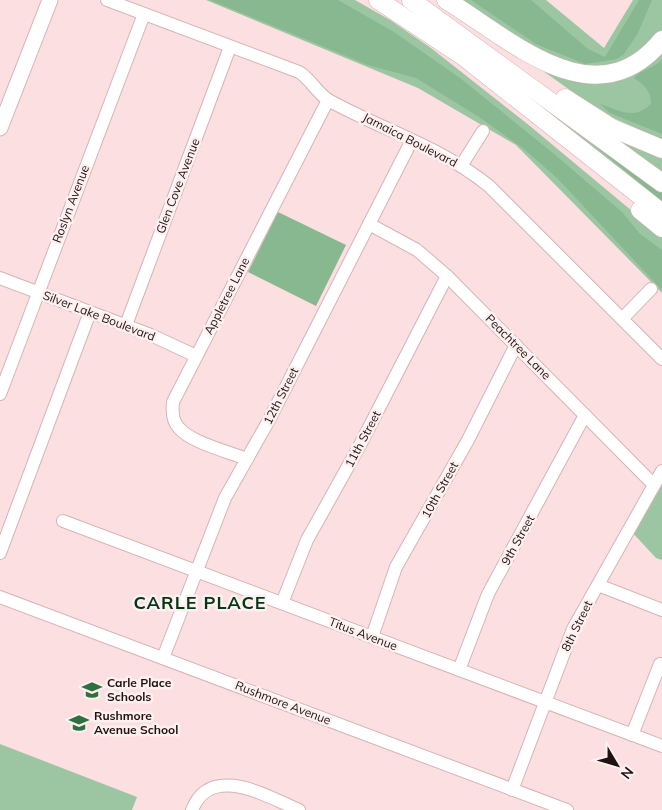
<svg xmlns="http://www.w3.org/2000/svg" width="662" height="810" viewBox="0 0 662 810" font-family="Mulish,sans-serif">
  <rect width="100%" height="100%" fill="#fcdfe0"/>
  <g fill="#9cc6a2">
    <polygon points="206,0 355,0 390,20 431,48 530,126 662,236 662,293 516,145 418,88"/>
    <polygon points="459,0 546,0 604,48 633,0 662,0 662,32 625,63 590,69 560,64"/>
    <polygon points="518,53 557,73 645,67 662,53 662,140 602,113"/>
    <polygon points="538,101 662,191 662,205 535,105"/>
    <polygon points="624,142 662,158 662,174 620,144"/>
    <polygon points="662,471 662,560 656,558 630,530"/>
    <polygon points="0,744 137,797 132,810 0,810"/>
  </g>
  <g fill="#87b88f">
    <polygon points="210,0 338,0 394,32 460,78 553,153 622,212 640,234 662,250 662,290 557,178 524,149 479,117 416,78 368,65"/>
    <polygon points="471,0 531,0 588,49 605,57 639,0 652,0 638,33 624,54 617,59 585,64 536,44"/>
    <path d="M662,60V134L610,113L600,104C620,110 633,121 651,104C651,90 644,85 634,78C641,69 653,69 662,60Z"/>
    <polygon points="589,141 662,193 662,201"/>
    <polygon points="278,212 346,245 316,306 248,272"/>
  </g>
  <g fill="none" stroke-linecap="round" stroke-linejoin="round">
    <defs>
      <g id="minor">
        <path d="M107,0L299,72C311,79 317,94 330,101C383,130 441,147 489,186L662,359"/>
        <polyline points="461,166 483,131"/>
        <polyline points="369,224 417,250 447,276 654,485"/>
        <polyline points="0,278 151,335 196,356"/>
        <polyline points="622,319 651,289"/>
        <polyline points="126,325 230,47"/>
        <polyline points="0,394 144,14"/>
        <path d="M247,459C229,452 190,442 179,428C172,421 172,411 173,402L328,100"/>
        <polyline points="63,521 662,746"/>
        <polyline points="0,553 90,312"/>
        <polyline points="598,585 662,610"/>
        <polyline points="0,597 567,810"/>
        <polyline points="282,603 307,540 360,445 447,276"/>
        <polyline points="372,637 396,567 468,440 516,345"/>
        <polyline points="163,658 225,498 269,420 412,140"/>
        <polyline points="459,670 488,594 585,415"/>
        <polyline points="632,735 660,664"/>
        <polyline points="512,790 573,629 662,471"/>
        <path d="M192,810C211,762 268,797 299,810"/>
      </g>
      <polyline id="major" points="0,128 50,0"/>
      <g id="highway">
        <polyline points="378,0 464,57 662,213"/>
        <polyline points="411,0 662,183"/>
        <path d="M446,0C509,38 595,122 662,40"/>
        <polyline points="565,98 612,128 662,149"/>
        <polyline points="640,210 662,228"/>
      </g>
    </defs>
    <use href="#minor" stroke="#d6b4b5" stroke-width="14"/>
    <use href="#major" stroke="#d6b4b5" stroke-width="17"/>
    <use href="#highway" stroke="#d6b4b5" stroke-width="19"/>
    <use href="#minor" stroke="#fff" stroke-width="12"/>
    <use href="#major" stroke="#fff" stroke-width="15"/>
    <use href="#highway" stroke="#fff" stroke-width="18"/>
  </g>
  <defs>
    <symbol id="school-bare" viewBox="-9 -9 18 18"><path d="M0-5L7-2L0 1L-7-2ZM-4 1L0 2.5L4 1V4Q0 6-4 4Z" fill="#2d723e" stroke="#fff0f0" stroke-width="2.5" paint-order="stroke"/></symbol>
  </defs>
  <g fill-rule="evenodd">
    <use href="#school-bare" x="78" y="676" width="28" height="28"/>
    <use href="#school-bare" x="65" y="709" width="28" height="28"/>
  </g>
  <g text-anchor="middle" stroke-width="5" stroke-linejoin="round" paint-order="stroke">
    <g font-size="12" fill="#1e1213" stroke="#fff0f0">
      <text transform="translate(410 140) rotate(27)" y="4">Jamaica Boulevard</text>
      <text transform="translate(178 186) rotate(-69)" y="4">Glen Cove Avenue</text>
      <text transform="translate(71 204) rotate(-69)" y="4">Roslyn Avenue</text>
      <text transform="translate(227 296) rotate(-63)" y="4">Appletree Lane</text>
      <text transform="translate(99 316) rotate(21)" y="4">Silver Lake Boulevard</text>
      <text transform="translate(518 347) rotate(45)" y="4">Peachtree Lane</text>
      <text transform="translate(281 396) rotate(-63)" y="4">12th Street</text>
      <text transform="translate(363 439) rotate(-62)" y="4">11th Street</text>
      <text transform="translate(440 490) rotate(-61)" y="4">10th Street</text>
      <text transform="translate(518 540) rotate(-61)" y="4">9th Street</text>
      <text transform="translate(577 626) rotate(-64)" y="4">8th Street</text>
      <text transform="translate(363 634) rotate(21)" y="4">Titus Avenue</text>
      <text transform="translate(283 703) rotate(21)" y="4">Rushmore Avenue</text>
    </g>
    <g font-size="12" font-weight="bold" fill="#1e1213" stroke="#fff0f0" text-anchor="start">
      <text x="107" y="687">Carle Place<tspan x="107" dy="14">Schools</tspan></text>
      <text x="94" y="720">Rushmore<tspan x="94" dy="14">Avenue School</tspan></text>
    </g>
    <g font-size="18" font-weight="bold" letter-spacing="1" fill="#023614" stroke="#fff0f0">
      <text x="200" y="609">CARLE PLACE</text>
    </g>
  </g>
  <g transform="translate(617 765) rotate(128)" stroke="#fff0f0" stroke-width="4" paint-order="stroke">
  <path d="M0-4L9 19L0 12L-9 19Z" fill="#1e1213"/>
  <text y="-8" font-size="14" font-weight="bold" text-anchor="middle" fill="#1e1213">N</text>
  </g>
</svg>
